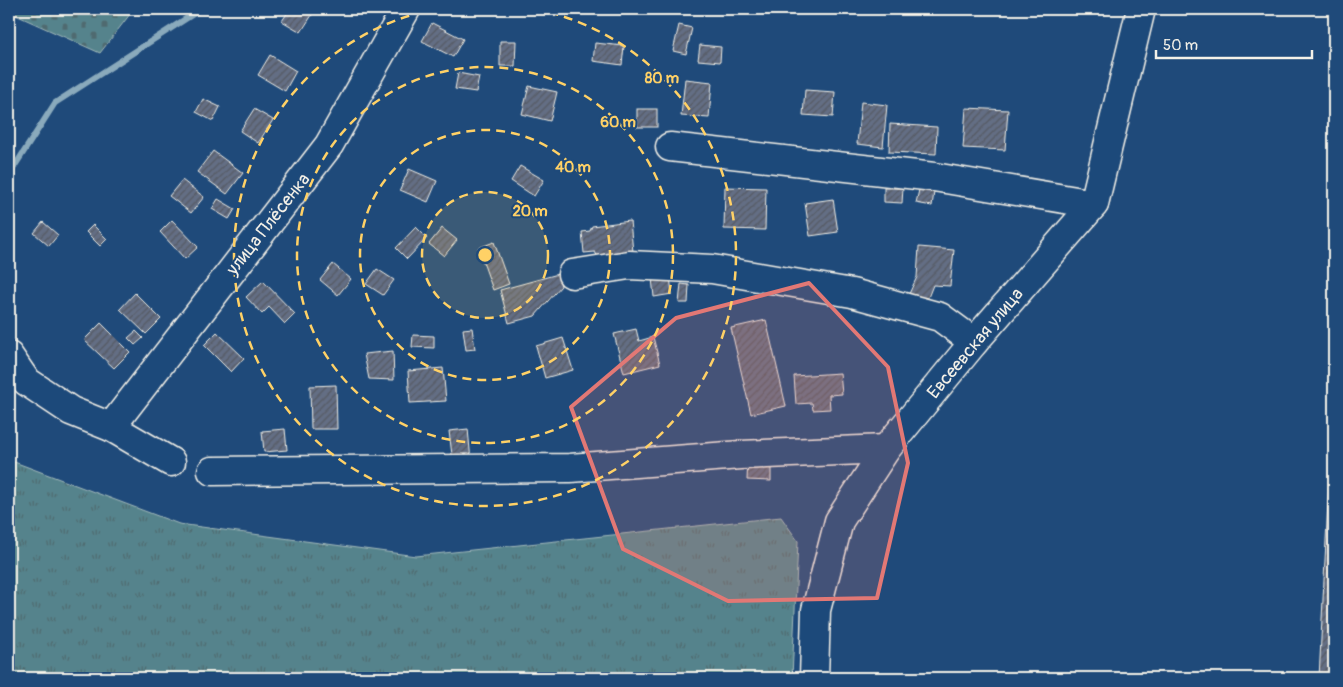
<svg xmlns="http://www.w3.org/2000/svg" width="1343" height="687" viewBox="0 0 1343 687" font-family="Pangolin,sans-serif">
  <defs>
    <pattern id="grass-tufts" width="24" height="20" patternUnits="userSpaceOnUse" patternTransform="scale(1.25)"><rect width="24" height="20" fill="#54838c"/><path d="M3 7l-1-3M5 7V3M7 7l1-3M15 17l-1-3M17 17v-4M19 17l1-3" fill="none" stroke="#506b70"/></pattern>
    <pattern id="cemetery-stones" width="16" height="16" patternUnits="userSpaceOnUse" patternTransform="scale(1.25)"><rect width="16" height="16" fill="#54838c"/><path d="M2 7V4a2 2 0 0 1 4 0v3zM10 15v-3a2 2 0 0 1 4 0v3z" fill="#506b70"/></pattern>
    <pattern id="building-hatch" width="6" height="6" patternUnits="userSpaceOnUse" patternTransform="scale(1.25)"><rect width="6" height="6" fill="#646e84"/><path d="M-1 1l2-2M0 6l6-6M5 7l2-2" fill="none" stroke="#555962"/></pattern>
  </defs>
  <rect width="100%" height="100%" fill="#1f4a7a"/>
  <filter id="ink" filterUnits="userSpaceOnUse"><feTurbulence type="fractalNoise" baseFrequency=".02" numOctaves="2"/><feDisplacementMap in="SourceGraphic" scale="10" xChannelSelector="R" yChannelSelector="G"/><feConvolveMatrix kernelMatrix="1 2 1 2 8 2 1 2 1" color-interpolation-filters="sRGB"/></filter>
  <g filter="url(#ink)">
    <polygon fill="url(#grass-tufts)" stroke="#a4baba" points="9,460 179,524 416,556 781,517 798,541 792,678 9,678"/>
    <polygon fill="url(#cemetery-stones)" stroke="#a4baba" points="9,9 134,9 100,53 9,12"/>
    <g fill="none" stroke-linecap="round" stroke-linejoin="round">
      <polyline stroke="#8aaabc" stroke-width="6" points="9,175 55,103 201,9"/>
    </g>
    <g fill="url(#building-hatch)" stroke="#f4f1e8">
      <polygon points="290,9 302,9 312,15 301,32 282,21"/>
      <polygon points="432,23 463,39 453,57 422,41"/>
      <polygon points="679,25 692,28 686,54 673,51"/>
      <polygon points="500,41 516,41 515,66 500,66"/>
      <polygon points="595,43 624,46 622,65 593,61"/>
      <polygon points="700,45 721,47 720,62 698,60"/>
      <polygon points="270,55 296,71 285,91 258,75"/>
      <polygon points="458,73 479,77 476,92 455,89"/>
      <polygon points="685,79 712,82 709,118 681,116"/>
      <polygon points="529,86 557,92 550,121 522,114"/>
      <polygon points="805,90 835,92 833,117 803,115"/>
      <polygon points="203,99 220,107 213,121 196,112"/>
      <polygon points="861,102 887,105 883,147 857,144"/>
      <polygon points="966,108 1008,110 1005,150 963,148"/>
      <polygon points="254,109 273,120 258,143 240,131"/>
      <rect x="637" y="109" width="20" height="18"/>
      <polygon points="890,124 937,127 936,154 889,152"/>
      <polygon points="213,151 243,173 227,194 197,172"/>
      <polygon points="520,166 544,180 534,196 511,181"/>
      <polygon points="409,169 437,181 428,202 400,190"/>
      <polygon points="182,180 204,197 191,213 169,196"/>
      <polygon points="725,187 766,188 765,230 724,229"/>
      <polygon points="884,188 903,188 902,203 884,202"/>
      <polygon points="919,190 934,192 932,206 916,203"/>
      <polygon points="218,199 235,209 229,219 212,209"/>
      <polygon points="833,199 838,232 810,236 805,203"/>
      <polygon points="172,220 198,247 185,259 160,232"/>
      <polygon points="630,221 633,252 598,257 595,252 584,253 582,232 590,231 592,226"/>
      <polygon points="43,222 58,235 49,246 34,233"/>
      <polygon points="93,225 107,239 100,246 86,232"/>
      <polygon points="416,227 427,238 407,259 396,248"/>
      <polygon points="442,228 457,240 444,256 429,244"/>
      <polygon points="494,242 509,284 493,290 478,248"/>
      <polygon points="919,247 954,250 950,286 933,285 925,305 907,298 917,277"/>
      <polygon points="333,264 351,279 338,295 320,280"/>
      <polygon points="377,269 394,280 383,295 366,284"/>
      <polygon points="558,274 561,286 535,316 509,323 500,290"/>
      <polygon points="670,276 672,294 654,297 652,278"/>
      <polygon points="263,281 295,314 285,324 269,307 262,314 246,297"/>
      <polygon points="681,284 689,285 688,303 679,303"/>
      <polygon points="135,293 161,319 146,334 120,309"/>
      <polygon points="766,320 786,406 751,414 731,328"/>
      <polygon points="101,323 130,352 114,368 84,340"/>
      <polygon points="472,328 475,349 466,350 463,329"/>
      <polygon points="636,329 639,341 653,337 660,364 624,373 614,334"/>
      <polygon points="136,331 143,338 135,345 128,338"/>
      <polygon points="217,332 244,358 231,372 204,345"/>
      <polygon points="413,335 434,336 434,348 412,347"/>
      <polygon points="563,338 573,370 545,378 536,346"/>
      <polygon points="393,351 394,380 369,379 364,354"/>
      <polygon points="443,368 446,401 410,403 408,371"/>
      <polygon points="840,373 842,394 829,395 830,409 813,410 812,403 796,404 794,376"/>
      <polygon points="1334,384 1334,678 1319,678"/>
      <polygon points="336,385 337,429 311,429 310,386"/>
      <polygon points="285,429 287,450 264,452 262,431"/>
      <polygon points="468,429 471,461 453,463 449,431"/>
      <polygon points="748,459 771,460 771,481 747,480"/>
    </g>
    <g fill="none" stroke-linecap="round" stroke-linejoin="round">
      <defs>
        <g id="minor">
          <polyline points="670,147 934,177 1094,204"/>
          <polyline points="572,274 629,265 712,269 852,293 940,317 974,342"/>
          <polyline points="9,356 26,381 71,411 111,427 171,462"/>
          <polyline points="111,427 329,145 406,9"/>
          <polyline points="212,471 570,468 741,455 886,449"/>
          <polyline points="814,678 816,610 839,521 886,449 974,342 1094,204 1141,9"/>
        </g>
      </defs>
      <use href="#minor" stroke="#f4f1e8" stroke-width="31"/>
      <use href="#minor" stroke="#1f4a7a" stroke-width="28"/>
    </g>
  </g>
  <path fill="#e27875" fill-opacity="0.2" stroke="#e27875" stroke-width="4" stroke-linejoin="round" d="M809,283L888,367L908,463L877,598L728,601L623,549L571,407L676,318Z"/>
  <circle cx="485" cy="255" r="63" fill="#ffd166" fill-opacity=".12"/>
  <g fill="none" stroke="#ffd166" stroke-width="2.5" stroke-dasharray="9 6">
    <circle cx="485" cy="255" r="63"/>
    <circle cx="485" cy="255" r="125"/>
    <circle cx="485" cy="255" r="188"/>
    <path d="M535 9A251 251 0 1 1 435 9"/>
  </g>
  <g text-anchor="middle" stroke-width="4" stroke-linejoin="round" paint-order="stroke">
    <g font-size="18" fill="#f4f1e8" stroke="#1f4a7a">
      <text transform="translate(268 224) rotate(-52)" y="6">улица Плёсенка</text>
      <text transform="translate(975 343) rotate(-50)" y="6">Евсеевская улица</text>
    </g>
  </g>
  <circle cx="485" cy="255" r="8" fill="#ffd166" stroke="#1f4a7a" stroke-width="2.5"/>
  <g font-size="15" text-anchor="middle" font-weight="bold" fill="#ffd166" stroke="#1f4a7a" stroke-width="4" stroke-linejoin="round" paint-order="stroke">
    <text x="662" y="83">80 m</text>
    <text x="618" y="127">60 m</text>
    <text x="573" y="172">40 m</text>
    <text x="530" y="216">20 m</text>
  </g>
  <rect width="1343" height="687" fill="none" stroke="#1f4a7a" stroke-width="30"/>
  <rect x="15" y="15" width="1313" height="657" fill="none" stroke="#f4f1e8" stroke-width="2" filter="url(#ink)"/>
  <path d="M1156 50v8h156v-8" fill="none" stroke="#f4f1e8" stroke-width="2.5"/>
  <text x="1163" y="50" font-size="15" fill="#f4f1e8" stroke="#1f4a7a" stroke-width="4" paint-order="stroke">50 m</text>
</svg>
